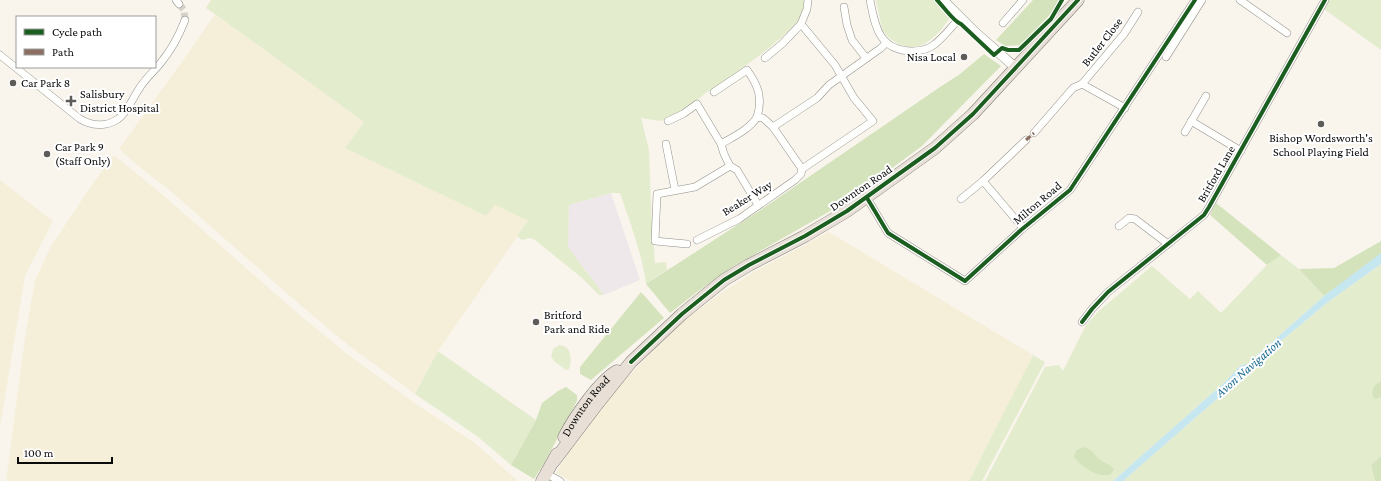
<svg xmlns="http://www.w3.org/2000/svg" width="1381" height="481" viewBox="0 0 1381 481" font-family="'Crimson Pro',serif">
  <rect width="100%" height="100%" fill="#f9f5ed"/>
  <polygon fill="#efe8eb" points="611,193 640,280 604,295 568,247 569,205"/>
  <g fill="#f5efda">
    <polygon points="215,14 364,122 345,148 486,216 495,205 528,221 438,351 415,394 348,345 299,304 167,188 137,165 119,149 186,56"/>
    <polygon points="114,155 163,195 295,311 346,353 413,402 475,443 518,481 6,481 25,337 35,280 51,246 93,183"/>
    <polygon points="0,180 53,221 25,276 0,427"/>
    <polygon points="829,232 1033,355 969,481 571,481 556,473 575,441 611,395 674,328 727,289 759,269"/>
  </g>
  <g fill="#e4ecce">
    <path d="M211,0H805L801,19L783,36L768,49L716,88L707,92L684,111L661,121L641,118L649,150L651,207L655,263L666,262L667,270L646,284C642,253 630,223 620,193H611L569,205L568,247L604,295H599L582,278L535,240L530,238L522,240L517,236L528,221L495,205L486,216L345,148L364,122L215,14L206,8Z"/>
    <path d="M876,0H935L951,17C944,26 937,36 927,42C911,53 891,44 882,29Z"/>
    <polygon points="1328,0 1381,0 1381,50 1324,9"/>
    <polygon points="1281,255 1299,269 1324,296 1247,364 1241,365 1226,381 1113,481 985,481 1045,367 1059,365 1063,371 1086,325 1099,311 1152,266 1190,299 1198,291 1221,313 1267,265"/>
    <polygon points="1381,264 1381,456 1371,465 1375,481 1123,481 1233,385 1245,378 1249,371 1275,346 1328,302"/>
    <path d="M559,345C572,346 572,359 569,369L566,370L555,362L551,357L553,349Z"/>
    <polygon points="438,351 536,420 511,465 477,436 415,394"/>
    <polygon points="1033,355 1045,362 982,481 969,481"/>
  </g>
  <g fill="#d5e3bd">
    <polygon points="1033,0 1064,0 1021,45 1005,46 996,40"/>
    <polygon points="984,54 1001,66 922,146 846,202 734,266 697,292 670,313 646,284 759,211 940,87 960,74"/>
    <polygon points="1216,203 1281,255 1267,265 1210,215"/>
    <polygon points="1381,241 1381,255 1324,296 1299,269 1334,268"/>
    <polygon points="641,292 664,318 591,380 580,374 580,367"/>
    <path d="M1381,381V397L1376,399L1373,397C1371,389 1374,385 1381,381Z"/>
    <polygon points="566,387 577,395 577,401 545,462 534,479 511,465 536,420 542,403 558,391"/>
    <path d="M1083,447C1095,450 1094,456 1102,461C1107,464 1110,465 1114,469L1111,474C1098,479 1082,467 1074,457L1076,451Z"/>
    <polygon points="1381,456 1381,481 1375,481 1371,465"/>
  </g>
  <polygon fill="#c6e6f0" points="1381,253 1381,264 1328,302 1275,346 1249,371 1245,378 1233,385 1123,481 1113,481 1226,381 1241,365 1247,364 1324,296"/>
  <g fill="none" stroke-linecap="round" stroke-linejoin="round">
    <polyline stroke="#d5d2cb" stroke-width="7" stroke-dasharray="7 3.5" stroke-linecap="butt" points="179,4 184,10 185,20"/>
    <defs>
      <g id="minor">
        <polyline points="176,0 179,4"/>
        <path d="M870,0C875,26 879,51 912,51C919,51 929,49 935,44C944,37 952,26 960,18"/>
        <polyline points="1240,0 1287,33"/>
        <polyline points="844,7 847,25 852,40 866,58"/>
        <polyline points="1003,23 1023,0"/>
        <path d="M0,55L80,119C92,126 106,127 118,119C128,112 132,99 139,89C144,80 152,73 159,65C170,52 179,36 185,20"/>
        <polyline points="1166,57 1202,0"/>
        <polyline points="765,58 782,44 801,24"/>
        <path d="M714,92L747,70C758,85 763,98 757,117L763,118L773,127L802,169"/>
        <polyline points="1125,108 1082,84 1124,34 1138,12"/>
        <path d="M668,121L683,114L697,104L721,144C733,137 750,129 757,117"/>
        <polyline points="1191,121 1241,151"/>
        <polyline points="773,127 817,98 829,85 881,48 886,43"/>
        <polyline points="1185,132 1206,96"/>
        <polyline points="1034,133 1073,88 1082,84"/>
        <polyline points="666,144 675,190"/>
        <polyline points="721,144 724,154 730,166 737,170 758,205"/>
        <polyline points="802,169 873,121 854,98 835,65 801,24 807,9 808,0"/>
        <polyline points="983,181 1023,228"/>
        <polyline points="867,198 888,233 965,281 1021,230 1070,190 1195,0"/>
        <polyline points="961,199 983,181 1026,140"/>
        <polyline points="1119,226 1129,218 1135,219 1168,244"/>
        <polyline points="697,240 739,219 795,180 801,174 802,169"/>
        <polyline points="687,244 655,241 657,194 695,187 730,166"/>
        <polyline points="1082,322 1092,309 1108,292 1204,215 1209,207 1325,0"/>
        <polyline points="547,474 560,481"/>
      </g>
      <polyline id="tertiary" points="943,0 975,32 1016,68"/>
      <g id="trunk">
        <path id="s1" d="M564,437C574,418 598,382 617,371"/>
        <polyline points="554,461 595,407 631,362 682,314 724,280 749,265 805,236 847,211 935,148 973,114 997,88 1078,0"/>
        <polyline points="542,481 557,454"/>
      </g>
    </defs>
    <use href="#minor" stroke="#92908c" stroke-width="8"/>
    <use href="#tertiary" stroke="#92908c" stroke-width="10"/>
    <use href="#trunk" stroke="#7f7d7a" stroke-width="13"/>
    <use href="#minor" stroke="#fefefc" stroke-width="7"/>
    <use href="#tertiary" stroke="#fefefc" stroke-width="9"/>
    <use href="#trunk" stroke="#e8e0d6" stroke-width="12"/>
    <polyline stroke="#8d6e63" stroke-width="3" stroke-dasharray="6 3" stroke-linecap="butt" points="1026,140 1034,133"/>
    <defs>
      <g id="cycleway">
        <path d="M937,0C943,6 954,22 961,24L994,55L1002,48L1008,50H1019L1051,19L1062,0"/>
        <polyline points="867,198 888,233 965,281 1021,230 1070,190 1195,0"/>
        <polyline points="1082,322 1092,309 1108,292 1204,215 1209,207 1325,0"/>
        <polyline points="631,362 682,314 724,280 749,265 805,236 847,211 935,148 973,114 997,88 1078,0"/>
      </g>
    </defs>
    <use href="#cycleway" stroke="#fff" stroke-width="6"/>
    <use href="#cycleway" stroke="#1b5e20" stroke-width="4"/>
  </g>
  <g fill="#5e5c59" stroke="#fff" stroke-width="1.5">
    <circle cx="964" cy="57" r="4"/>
    <circle cx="13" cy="83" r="4"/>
    <path d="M69 95h4v4h4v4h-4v4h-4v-4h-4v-4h4z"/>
    <circle cx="1321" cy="124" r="4"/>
    <circle cx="47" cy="154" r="4"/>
    <circle cx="536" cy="322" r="4"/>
  </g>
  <g text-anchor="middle" stroke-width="4" stroke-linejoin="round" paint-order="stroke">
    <g font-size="12" fill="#0a0a0a" stroke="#fff">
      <text transform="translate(1102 42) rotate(-52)" y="4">Butler Close</text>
      <text transform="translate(1216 174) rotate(-60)" y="4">Britford Lane</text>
      <text transform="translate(861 188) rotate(-34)" y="4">Downton Road</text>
      <text transform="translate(747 198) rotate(-32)" y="4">Beaker Way</text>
      <text transform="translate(1037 203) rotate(-40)" y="4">Milton Road</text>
      <text dy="4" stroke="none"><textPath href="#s1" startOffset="38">Downton Road</textPath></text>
    </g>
    <g font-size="12" fill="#0a0a0a" stroke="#fff" text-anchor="start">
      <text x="956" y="61" text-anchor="end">Nisa Local</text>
      <text x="21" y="87">Car Park 8</text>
      <text x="80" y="98">Salisbury<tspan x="80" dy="14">District Hospital</tspan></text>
      <text x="1321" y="142" text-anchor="middle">Bishop Wordsworth's<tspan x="1321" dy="14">School Playing Field</tspan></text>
      <text x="55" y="151">Car Park 9<tspan x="55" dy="14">(Staff Only)</tspan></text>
      <text x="544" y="319">Britford<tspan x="544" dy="14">Park and Ride</tspan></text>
    </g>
    <g font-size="13" font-style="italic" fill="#1c6b93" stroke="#fff">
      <text transform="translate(1248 367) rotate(-41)" y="5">Avon Navigation</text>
    </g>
  </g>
  <rect x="16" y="16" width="140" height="52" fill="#ffffff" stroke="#9d9d9d"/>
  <rect x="24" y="29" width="20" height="6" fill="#1b5e20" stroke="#9d9d9d"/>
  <text x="52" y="36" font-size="12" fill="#0a0a0a">Cycle path</text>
  <rect x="24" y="49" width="20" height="6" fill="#8d6e63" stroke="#9d9d9d"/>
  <text x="52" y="56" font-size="12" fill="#0a0a0a">Path</text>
  <path d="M18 457v6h94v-6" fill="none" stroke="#0a0a0a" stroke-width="2"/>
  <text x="24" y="457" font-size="12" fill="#0a0a0a" stroke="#ffffff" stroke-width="3" paint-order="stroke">100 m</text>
</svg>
